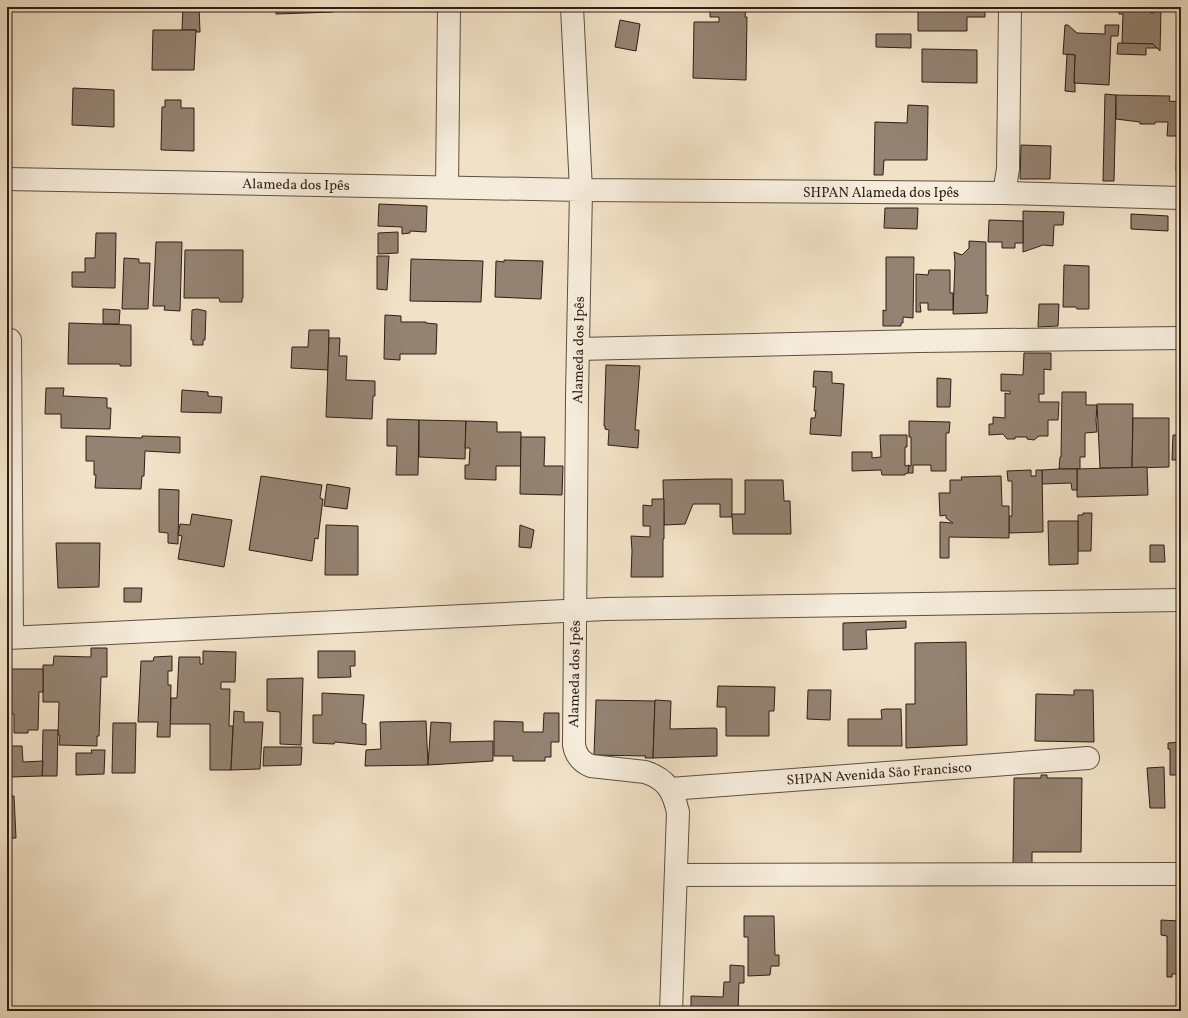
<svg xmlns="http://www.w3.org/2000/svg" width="1188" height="1018" viewBox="0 0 1188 1018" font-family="Vollkorn,serif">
  <rect width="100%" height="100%" fill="#f1e2c7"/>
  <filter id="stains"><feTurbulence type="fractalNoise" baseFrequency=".005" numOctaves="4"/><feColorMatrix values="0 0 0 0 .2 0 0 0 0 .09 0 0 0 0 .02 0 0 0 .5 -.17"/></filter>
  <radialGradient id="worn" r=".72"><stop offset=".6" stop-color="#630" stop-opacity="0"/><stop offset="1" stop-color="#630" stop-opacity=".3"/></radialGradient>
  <g fill="#938372" stroke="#2e1d15">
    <polygon points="183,7 199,7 200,32 196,32 196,30 182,30"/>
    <polygon points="276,7 333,7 333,12 276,14"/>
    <polygon points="710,7 746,7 745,17 747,17 746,80 693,78 694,22 719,22 719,17 710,17"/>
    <polygon points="918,7 985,7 985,17 967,17 967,31 918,31"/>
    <polygon points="1119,7 1151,8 1151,13 1154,13 1154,9 1161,9 1160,51 1153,44 1122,44 1123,14 1119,14"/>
    <polygon points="620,20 640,24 636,51 615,47"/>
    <polygon points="1065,25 1068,25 1077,33 1105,34 1105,25 1119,25 1118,36 1111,36 1109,85 1074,83 1075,55 1063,54"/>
    <polygon points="153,30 196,30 194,70 152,70"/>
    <polygon points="876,34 911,34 911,48 876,47"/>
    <polygon points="1118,43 1153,44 1157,48 1146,48 1146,55 1117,54"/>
    <polygon points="922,49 977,50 977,83 922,82"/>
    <polygon points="1067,54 1075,55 1074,83 1075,83 1075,92 1065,91"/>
    <polygon points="73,88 114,90 114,127 72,125"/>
    <polygon points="1105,94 1116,95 1114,181 1103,181"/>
    <polygon points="1116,95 1170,96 1169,101 1181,102 1181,171 1176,171 1177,136 1167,136 1168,122 1155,122 1155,124 1140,124 1140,122 1116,119"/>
    <polygon points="165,100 181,100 181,108 194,108 194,151 161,150 162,107 165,107"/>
    <polygon points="908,105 928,106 927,160 884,160 883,175 874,175 875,122 907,123"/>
    <polygon points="1021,145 1051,146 1050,179 1020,179"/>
    <polygon points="379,204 427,206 426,232 410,231 410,233 402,234 402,227 378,226"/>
    <polygon points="885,208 918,208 917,229 884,228"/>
    <polygon points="1023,211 1064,212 1063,225 1054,225 1053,246 1043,245 1023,252"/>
    <polygon points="1131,214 1168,216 1168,231 1131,229"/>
    <polygon points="989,220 1023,221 1023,243 1015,243 1015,248 1002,248 1002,242 988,242"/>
    <polygon points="398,232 398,253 378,254 378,233"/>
    <polygon points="96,233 116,233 115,288 72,287 72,272 85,272 85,258 95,258"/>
    <polygon points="969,241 986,242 986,296 988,295 987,313 953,314 955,262 954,252 962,255 969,248"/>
    <polygon points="156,242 182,242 180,311 164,310 165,306 153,306"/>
    <polygon points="185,250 243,250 243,298 242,298 242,302 220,302 219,298 184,298"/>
    <polygon points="377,256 389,256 387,290 377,289"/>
    <polygon points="886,257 914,257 913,318 903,317 903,323 901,323 901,326 883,326 883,310 886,311"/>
    <polygon points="124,258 139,259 139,263 150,263 148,309 122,309"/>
    <polygon points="411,259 483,261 481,302 410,301"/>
    <polygon points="504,260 543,261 541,299 495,297 496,261 504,262"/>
    <polygon points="1064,265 1089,266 1089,309 1077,309 1076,307 1063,307"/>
    <polygon points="929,270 950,270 950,293 953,293 953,310 928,310 928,303 920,303 921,312 916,312 916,274 928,275"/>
    <polygon points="1039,304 1059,304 1058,326 1038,327"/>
    <polygon points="103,309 120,310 119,324 103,324"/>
    <polygon points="197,309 206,311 205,340 203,340 203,345 193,345 193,340 191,340 192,310"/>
    <polygon points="385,315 401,316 401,322 426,322 426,323 437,324 436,354 400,354 400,360 384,359"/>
    <polygon points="69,323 131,325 131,366 120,366 120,364 68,364"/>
    <polygon points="309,330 329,330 328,370 291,368 292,347 308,347"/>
    <polygon points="329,338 340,338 339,356 347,356 346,380 375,381 375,396 373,396 372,419 326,417"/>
    <polygon points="1024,353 1051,353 1051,370 1044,369 1044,394 1039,394 1039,402 1059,402 1058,420 1048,420 1048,436 1039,436 1034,440 1027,439 1027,437 1015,437 1015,439 1007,439 1003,434 989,435 989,424 993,424 993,417 1005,418 1005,393 1010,394 1010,391 1001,391 1001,374 1023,375"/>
    <polygon points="606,365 640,366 635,430 639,430 638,448 608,445 609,430 605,429 605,426 604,426"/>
    <polygon points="814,371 832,372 832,383 844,384 841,436 810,434 811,418 815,418 816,411 814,411 816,387 813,387"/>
    <polygon points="937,378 951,379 950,407 937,407"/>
    <polygon points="46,388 64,388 63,396 107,398 107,408 111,408 110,429 61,428 61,414 45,414"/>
    <polygon points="182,390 208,392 208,396 222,397 221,413 181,412"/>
    <polygon points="1062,392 1086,392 1086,405 1097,405 1096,420 1097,432 1085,433 1085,457 1080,457 1080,469 1059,469 1060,457 1061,457"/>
    <polygon points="1097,404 1133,404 1132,468 1100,468"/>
    <polygon points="1133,418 1169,418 1169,467 1132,468"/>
    <polygon points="387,419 419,420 418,475 396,475 397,446 387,446"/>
    <polygon points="419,420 466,421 465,459 419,457"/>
    <polygon points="466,421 497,422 497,432 521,432 521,466 496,466 496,480 465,479 465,465 469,465 470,448 465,448"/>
    <polygon points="909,421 950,422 949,433 946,433 946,471 931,471 931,465 913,465 913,473 908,473 908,466 911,466 911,437 909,437"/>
    <polygon points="880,435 907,435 907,447 905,447 905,466 909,465 908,473 905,474 905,475 882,475 881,470 852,471 852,452 872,452 872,458 881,457"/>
    <polygon points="1173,435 1181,435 1181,460 1172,460"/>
    <polygon points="86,436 142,438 142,436 180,437 180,453 145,451 144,476 142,476 141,489 95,488 96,475 94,475 94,461 86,461"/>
    <polygon points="521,437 545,437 544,466 563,466 562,495 520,494"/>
    <polygon points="1147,467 1148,495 1077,497 1077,469"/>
    <polygon points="1059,469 1077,469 1077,490 1072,490 1071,483 1042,484 1042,470"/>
    <polygon points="1031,470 1031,476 1036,476 1036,470 1042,470 1043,532 1009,533 1009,516 1012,516 1012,481 1008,481 1007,471"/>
    <polygon points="261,476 322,485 320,497 321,499 323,499 318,539 315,538 312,561 249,550"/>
    <polygon points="1001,476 1002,506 1009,506 1009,538 949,537 949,558 940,558 940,522 953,523 946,518 946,515 940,516 939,493 950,493 950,480 962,480 961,477"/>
    <polygon points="713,479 732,479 732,517 720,517 720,504 693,504 685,524 664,525 663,480"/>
    <polygon points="745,480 783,480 784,501 790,501 791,534 733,534 732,514 745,514"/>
    <polygon points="327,484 350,488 347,509 324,506"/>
    <polygon points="159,489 179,490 178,544 168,543 168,533 159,532"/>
    <polygon points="652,499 664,499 664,539 663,539 663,577 631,577 632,551 631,536 650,537 650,526 643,526 643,505 652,506"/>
    <polygon points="1083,513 1092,513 1091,551 1078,551 1078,515 1083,515"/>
    <polygon points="192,514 232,520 224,567 178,559 182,536 178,535 180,524 190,525"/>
    <polygon points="1048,521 1078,521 1078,564 1049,565"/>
    <polygon points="326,525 358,526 358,575 325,575"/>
    <polygon points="520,525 534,530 531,548 519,547"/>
    <polygon points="56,543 100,543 99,587 58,588"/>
    <polygon points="1150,545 1164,545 1165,562 1150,562"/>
    <polygon points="124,588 142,588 141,602 124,602"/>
    <polygon points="906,621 906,628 866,630 867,649 843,650 843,623"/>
    <polygon points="966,642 967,745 906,748 906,704 915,704 915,643"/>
    <polygon points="91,648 107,648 107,677 101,677 99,736 97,736 97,746 59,745 60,735 58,735 59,702 43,702 43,665 53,665 54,656 91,657"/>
    <polygon points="203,651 236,652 235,682 221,682 221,689 230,689 229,726 233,726 231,770 210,770 210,724 170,724 171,698 177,698 179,657 200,657 200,664 203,664"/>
    <polygon points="318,651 355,651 355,666 350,666 351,677 318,678"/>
    <polygon points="172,656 172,671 168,671 168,685 171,685 170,737 157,737 158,722 138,722 141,661 153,661 154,657"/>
    <polygon points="10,669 43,669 43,692 39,692 38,730 28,730 28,733 14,733 14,714 10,714"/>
    <polygon points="303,678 301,745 280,744 280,712 267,711 267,679"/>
    <polygon points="718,686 775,687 774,711 769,711 769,736 726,736 726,707 717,707"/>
    <polygon points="7,687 10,687 11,733 7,733"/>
    <polygon points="808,690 831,690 830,720 807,719"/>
    <polygon points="1074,690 1093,690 1094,742 1035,741 1036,694 1074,695"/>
    <polygon points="322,693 364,695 362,723 366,724 366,745 335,742 334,744 313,743 313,715 322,715"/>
    <polygon points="596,700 655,701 653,758 645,758 646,756 594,755"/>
    <polygon points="655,700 671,701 670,729 715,728 717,729 717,756 653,758"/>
    <polygon points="885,709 901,709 902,746 848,746 848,719 882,719 881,710"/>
    <polygon points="234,711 244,712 244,722 263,722 260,769 231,770"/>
    <polygon points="544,713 559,713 559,742 551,742 551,757 545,757 545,761 513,761 513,756 494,756 494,721 523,722 523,732 543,732"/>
    <polygon points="426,721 428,765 365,766 366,750 381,749 380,722"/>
    <polygon points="431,722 451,723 450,742 493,741 493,761 428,765"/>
    <polygon points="113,723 136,723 135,773 112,773"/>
    <polygon points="43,730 58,730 57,776 42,776"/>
    <polygon points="1181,742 1181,775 1170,775 1170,749 1168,749 1168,743"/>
    <polygon points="10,746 22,746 23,762 43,761 42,776 10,777"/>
    <polygon points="264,747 302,747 301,765 263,766"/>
    <polygon points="91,750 105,750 104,774 76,775 76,753 92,753"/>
    <polygon points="1164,767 1165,808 1150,808 1147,768"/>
    <polygon points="1041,775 1047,775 1047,778 1082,778 1081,852 1032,852 1032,869 1013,869 1014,778 1041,778"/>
    <polygon points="7,796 14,796 16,838 14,838 7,839"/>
    <polygon points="744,916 774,916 775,955 779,955 779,966 771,966 770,975 748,976 748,937 744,937"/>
    <polygon points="1161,920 1180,921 1180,924 1181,924 1181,977 1181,974 1172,974 1172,977 1167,977 1167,936 1161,935"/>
    <polygon points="730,965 744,966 744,983 739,983 738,1011 691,1011 691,996 723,997 724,982 730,982"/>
  </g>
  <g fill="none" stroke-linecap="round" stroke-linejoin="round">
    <defs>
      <g id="minor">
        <polyline points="572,7 581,190 1004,193 1181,198"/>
        <polyline points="447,187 449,7"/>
        <polyline points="1004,193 1008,169 1010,7"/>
        <polyline points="10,340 12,637"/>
        <polyline points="578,349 920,341 1181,338"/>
        <polyline points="7,638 606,609 1181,600"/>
        <polyline points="670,789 1088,758"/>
        <polyline points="676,875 1181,874"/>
      </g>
      <path id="tertiary" d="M7,179L581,190L577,396L574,745C576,756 581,762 591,766L645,772C667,779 673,791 678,812L671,1011"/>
    </defs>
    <use href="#minor" stroke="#5f4e42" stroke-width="24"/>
    <use href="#tertiary" stroke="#5f4e42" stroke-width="24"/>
    <use href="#minor" stroke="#f6ecdb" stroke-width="22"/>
    <use href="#tertiary" stroke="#f6ecdb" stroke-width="22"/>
  </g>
  <g text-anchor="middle" stroke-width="3" stroke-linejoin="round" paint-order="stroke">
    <g font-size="14" fill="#2e1d15" stroke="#f6ecdb">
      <text transform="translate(296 184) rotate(1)" y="5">Alameda dos Ipês</text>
      <text x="881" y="197">SHPAN Alameda dos Ipês</text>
      <text transform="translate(578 350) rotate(-89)" y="5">Alameda dos Ipês</text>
      <text transform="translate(574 674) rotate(-89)" y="5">Alameda dos Ipês</text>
      <text transform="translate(879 773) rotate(-4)" y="5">SHPAN Avenida São Francisco</text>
    </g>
  </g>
  <rect width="1188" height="1018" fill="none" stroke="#f1e2c7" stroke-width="24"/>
  <rect x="8" y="8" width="1172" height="1002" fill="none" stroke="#2e1d15" stroke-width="2"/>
  <rect x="12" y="12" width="1164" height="994" fill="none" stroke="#2e1d15"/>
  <rect width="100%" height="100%" filter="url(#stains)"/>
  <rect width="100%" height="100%" fill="url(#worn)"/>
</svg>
